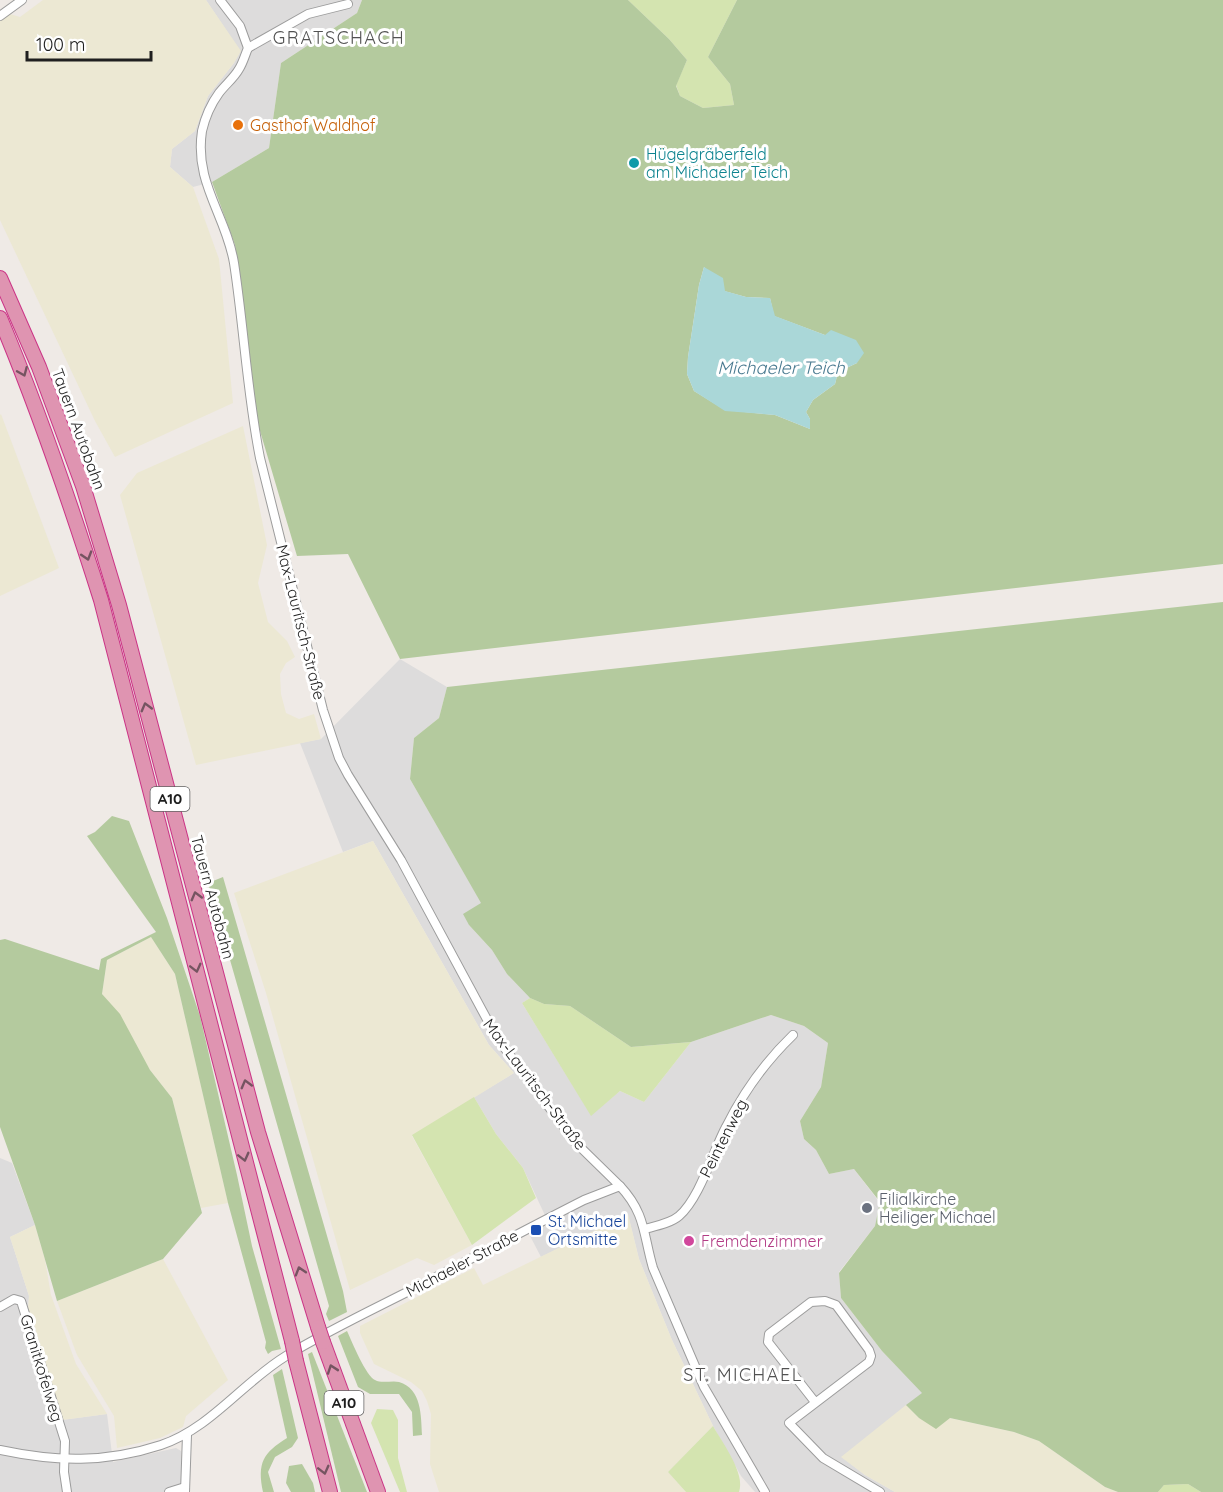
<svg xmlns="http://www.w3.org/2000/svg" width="1223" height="1492" viewBox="0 0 1223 1492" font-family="Quicksand,sans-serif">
  <rect width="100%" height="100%" fill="#efeae6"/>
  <g fill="#dddcdc">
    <polygon points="206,0 362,0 357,13 281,63 269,148 212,182 193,187 170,167 172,149 195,131 208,96 234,63 240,51"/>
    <polygon points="400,659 447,687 439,718 414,738 410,779 482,904 469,925 492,950 507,974 530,998 522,1003 591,1115 620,1091 644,1102 691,1042 771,1015 804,1026 828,1043 821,1087 800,1121 804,1139 816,1150 829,1174 854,1169 880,1203 875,1226 839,1272 841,1298 882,1351 923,1393 842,1457 865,1475 895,1492 755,1492 741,1476 713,1426 672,1340 639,1259 628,1215 541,1257 529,1234 549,1224 523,1168 496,1134 474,1097 514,1073 489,1045 373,841 343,852 300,743 321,739"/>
    <polygon points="0,1158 12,1163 35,1225 10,1237 29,1296 28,1309 62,1420 107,1414 113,1462 176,1448 181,1451 181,1492 0,1492"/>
  </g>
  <g fill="#ece8d3">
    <polygon points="43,0 206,0 241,51 234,63 208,96 195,131 172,149 170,167 193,187 219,259 233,403 115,457 95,421 0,220 0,21 10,14 20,17"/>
    <polygon points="1,414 59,568 0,596 0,415"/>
    <polygon points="243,426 267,545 258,583 268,622 287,641 295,657 286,663 280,674 281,694 286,713 299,719 314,714 321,739 196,765 120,495 137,473"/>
    <polygon points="373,841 489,1045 514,1073 412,1136 472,1245 434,1265 417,1258 350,1290 266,993 234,893"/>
    <polygon points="151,937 175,974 228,1203 201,1208 172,1098 150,1070 102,994 107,960"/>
    <polygon points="628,1214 639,1259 672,1340 713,1426 668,1472 686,1492 439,1492 430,1464 431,1414 427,1401 422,1391 411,1382 374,1364 360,1333 360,1326 474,1268 483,1285"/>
    <polygon points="35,1225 45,1260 51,1295 76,1364 107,1414 62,1420 28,1309 29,1296 10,1237"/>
    <polygon points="163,1259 228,1380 186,1416 183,1427 160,1438 117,1448 114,1416 77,1355 57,1301"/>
    <polygon points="906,1405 919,1418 949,1418 1014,1432 1039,1441 1105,1487 1118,1492 895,1492 865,1475 841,1457"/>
  </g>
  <g fill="#d4e4b0">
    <polygon points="628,0 737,0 708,57 730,84 734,105 703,108 680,96 676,85 687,60 669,39"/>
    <polygon points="530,998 544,1004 570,1006 631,1047 691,1042 644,1102 620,1091 591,1116 522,1003"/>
    <polygon points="474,1097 496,1134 523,1168 536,1198 472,1245 412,1135"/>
    <polygon points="377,1409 393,1410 398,1420 398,1458 407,1492 400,1492 371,1423"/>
    <path d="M713,1426C722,1442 746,1474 739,1492H686L668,1472Z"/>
    <polygon points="1188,1484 1201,1492 1158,1492 1164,1485"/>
  </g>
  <g fill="#b4ca9e" fill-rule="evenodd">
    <path d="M362,0H628L669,39L687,60L676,86L680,96L703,108L734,105L730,84L708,57L737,0H1223V564L400,659L348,554L297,556L255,414L235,245L212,182L269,148L281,63L357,13ZM704,267L724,291L746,297L770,298L774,316L825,335L857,363L838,372L835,384L813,400L806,412L810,419V429L775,415L725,410L694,391L687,374L688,357L699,285Z"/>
    <polygon points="1223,602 1223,1492 1201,1492 1188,1484 1164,1485 1158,1492 1118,1492 1105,1487 1039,1441 1014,1432 950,1418 936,1429 919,1418 906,1405 922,1393 882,1351 841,1298 839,1273 875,1226 880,1202 854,1169 829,1174 816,1150 804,1139 800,1121 821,1087 828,1043 804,1026 771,1015 691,1042 631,1047 570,1006 544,1004 530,998 507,974 492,950 469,925 463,914 481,903 410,779 414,738 439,718 447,687"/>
    <polygon points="112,816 129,821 167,918 200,1016 237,1175 252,1246 281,1349 272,1351 268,1354 265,1348 266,1342 228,1203 175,974 151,937 107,960 102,994 120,1014 150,1070 172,1098 202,1213 163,1259 57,1301 35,1225 0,1127 0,940 5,939 99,970 101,959 156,932 87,836 95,832"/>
    <polygon points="223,877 343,1291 347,1312 329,1321 326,1314 329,1306 208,883"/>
    <path d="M347,1331C352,1342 366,1376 375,1380C382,1384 392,1380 399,1382C422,1389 421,1416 422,1435L413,1436L412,1412L399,1394H370L358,1387L338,1336Z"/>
    <polygon points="312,1352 367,1492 341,1492 308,1354"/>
    <path d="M282,1369L298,1438L292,1447L275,1457L268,1472L274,1492H263C257,1463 263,1453 287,1438L273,1375Z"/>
    <polygon points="302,1464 313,1483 315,1492 291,1492 286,1483 289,1466"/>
  </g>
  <polygon fill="#aad7d8" points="704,267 723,278 725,291 746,297 770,298 775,316 825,335 831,330 856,340 864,353 857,363 838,372 835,384 813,400 806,412 810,419 810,429 775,415 725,411 694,391 687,374 688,357 699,285"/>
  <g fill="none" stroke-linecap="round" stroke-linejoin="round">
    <defs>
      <g id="minor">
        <path d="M220,0L240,26L248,48C245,55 243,63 239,69C234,78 225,85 219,93C211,104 205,118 202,131C194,183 226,215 234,263C244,328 247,393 260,458L323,710L339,758L348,775L401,860L497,1038L576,1143L620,1186"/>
        <polyline points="0,16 22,0"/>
        <polyline points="248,48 308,14 348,4"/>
        <path d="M645,1229C656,1226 671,1223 679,1216C700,1198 713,1151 726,1127C743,1093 766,1061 793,1035"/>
        <polyline points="0,1307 14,1299 21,1301 65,1441 64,1472 67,1492"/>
        <polyline points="815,1402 768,1342 769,1334 811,1302 825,1301 836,1305 869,1350 871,1356 869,1362 789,1423 823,1458 880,1492"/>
        <path d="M0,1450C56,1462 106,1463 161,1445C211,1428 242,1383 286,1356C329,1330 374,1309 419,1286C474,1257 529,1228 584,1200L620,1186C646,1214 643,1234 653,1268L704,1387L765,1492"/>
        <polyline points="169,1492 185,1487"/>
        <polyline points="185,1492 187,1435"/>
      </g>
      <g id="motorway">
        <polyline points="0,278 39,367 83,486 119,605 258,1132 318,1327"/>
        <path d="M0,318C39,411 71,505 101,600L292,1341"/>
        <polyline points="323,1342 378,1492"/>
        <polyline points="296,1361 330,1492"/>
      </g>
    </defs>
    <use href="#minor" stroke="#9c9c9c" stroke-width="10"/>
    <use href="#motorway" stroke="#cb3486" stroke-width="16"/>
    <use href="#minor" stroke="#fff" stroke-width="8"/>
    <use href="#motorway" stroke="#df94b1" stroke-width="14"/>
    <defs>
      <g id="motorway-bridge">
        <polyline points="318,1327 323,1342"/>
        <polyline points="292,1341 296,1361"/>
      </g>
    </defs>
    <use href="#motorway-bridge" stroke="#cb3486" stroke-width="16" stroke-linecap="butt"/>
    <use href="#motorway-bridge" stroke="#df94b1" stroke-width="14"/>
  </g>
  <defs><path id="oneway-chevron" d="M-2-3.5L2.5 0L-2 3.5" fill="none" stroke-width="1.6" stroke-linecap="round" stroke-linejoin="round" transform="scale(1.5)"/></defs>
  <g stroke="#755461">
    <use href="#oneway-chevron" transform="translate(23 372) rotate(67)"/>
    <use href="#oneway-chevron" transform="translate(87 556) rotate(73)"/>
    <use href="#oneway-chevron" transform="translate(146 707) rotate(-105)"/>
    <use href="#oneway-chevron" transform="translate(196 896) rotate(-105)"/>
    <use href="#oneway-chevron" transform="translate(196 968) rotate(76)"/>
    <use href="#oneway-chevron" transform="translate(246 1084) rotate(-105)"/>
    <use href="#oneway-chevron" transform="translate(244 1157) rotate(76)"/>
    <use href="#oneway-chevron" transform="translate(300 1271) rotate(-107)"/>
    <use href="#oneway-chevron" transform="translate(332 1369) rotate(-109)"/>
    <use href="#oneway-chevron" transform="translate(324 1470) rotate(76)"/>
  </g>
  <circle fill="#e8710a" stroke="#fff" stroke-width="2" cx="238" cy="125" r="6"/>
  <circle fill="#0f9aa8" stroke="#fff" stroke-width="2" cx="634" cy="163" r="6"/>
  <circle fill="#6b7280" stroke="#fff" stroke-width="2" cx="867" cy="1208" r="6"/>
  <rect fill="#1a4fb4" stroke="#fff" stroke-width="2" x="530" y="1224" width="12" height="12" rx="3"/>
  <circle fill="#d1479c" stroke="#fff" stroke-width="2" cx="689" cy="1241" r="6"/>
  <g text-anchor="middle" stroke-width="6" stroke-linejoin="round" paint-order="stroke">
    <g fill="#fff" stroke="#626262" stroke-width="1.5">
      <rect x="150.5" y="787" width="39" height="24" rx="4.5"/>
      <rect x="324.5" y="1391" width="39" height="24" rx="4.5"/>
    </g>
    <g font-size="15" font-weight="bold" fill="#1f1f1f">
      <text x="170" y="804">A10</text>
      <text x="344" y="1408">A10</text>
    </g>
    <g font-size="16" fill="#c56008" stroke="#fff" text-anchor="start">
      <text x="250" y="131">Gasthof Waldhof</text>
    </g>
    <g font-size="16" fill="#0d838f" stroke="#fff" text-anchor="start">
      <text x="646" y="160">Hügelgräberfeld<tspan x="646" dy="18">am Michaeler Teich</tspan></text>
    </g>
    <g font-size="16" fill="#1f1f1f" stroke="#fff">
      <text transform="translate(79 429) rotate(70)" y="6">Tauern Autobahn</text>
      <text transform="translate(301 622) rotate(76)" y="6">Max-Lauritsch-Straße</text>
      <text transform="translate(213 897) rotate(75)" y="6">Tauern Autobahn</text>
      <text transform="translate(535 1084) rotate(53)" y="6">Max-Lauritsch-Straße</text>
      <text transform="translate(723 1138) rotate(-63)" y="6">Peintenweg</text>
      <text transform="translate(462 1263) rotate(-28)" y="6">Michaeler Straße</text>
      <text transform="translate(42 1368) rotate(73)" y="6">Granitkofelweg</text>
    </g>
    <g font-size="16" fill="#5b616d" stroke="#fff" text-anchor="start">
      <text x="879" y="1205">Filialkirche<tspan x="879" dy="18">Heiliger Michael</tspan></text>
    </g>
    <g font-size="16" fill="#164399" stroke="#fff" text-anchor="start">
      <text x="548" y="1227">St. Michael<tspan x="548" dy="18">Ortsmitte</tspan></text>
    </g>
    <g font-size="16" fill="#b23c85" stroke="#fff" text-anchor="start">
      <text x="701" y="1247">Fremdenzimmer</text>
    </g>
    <g font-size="18" letter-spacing="1.5" fill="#525252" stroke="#fff">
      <text x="339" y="44">GRATSCHACH</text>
      <text x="743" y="1381">ST. MICHAEL</text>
    </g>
    <g font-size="18" font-style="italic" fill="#497a90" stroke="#fff">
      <text x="781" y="374">Michaeler Teich</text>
    </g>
  </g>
  <path d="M27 51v9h124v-9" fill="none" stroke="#1f1f1f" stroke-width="3"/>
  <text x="36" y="51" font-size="18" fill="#1f1f1f" stroke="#ffffff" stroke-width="4.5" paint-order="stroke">100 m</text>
</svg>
